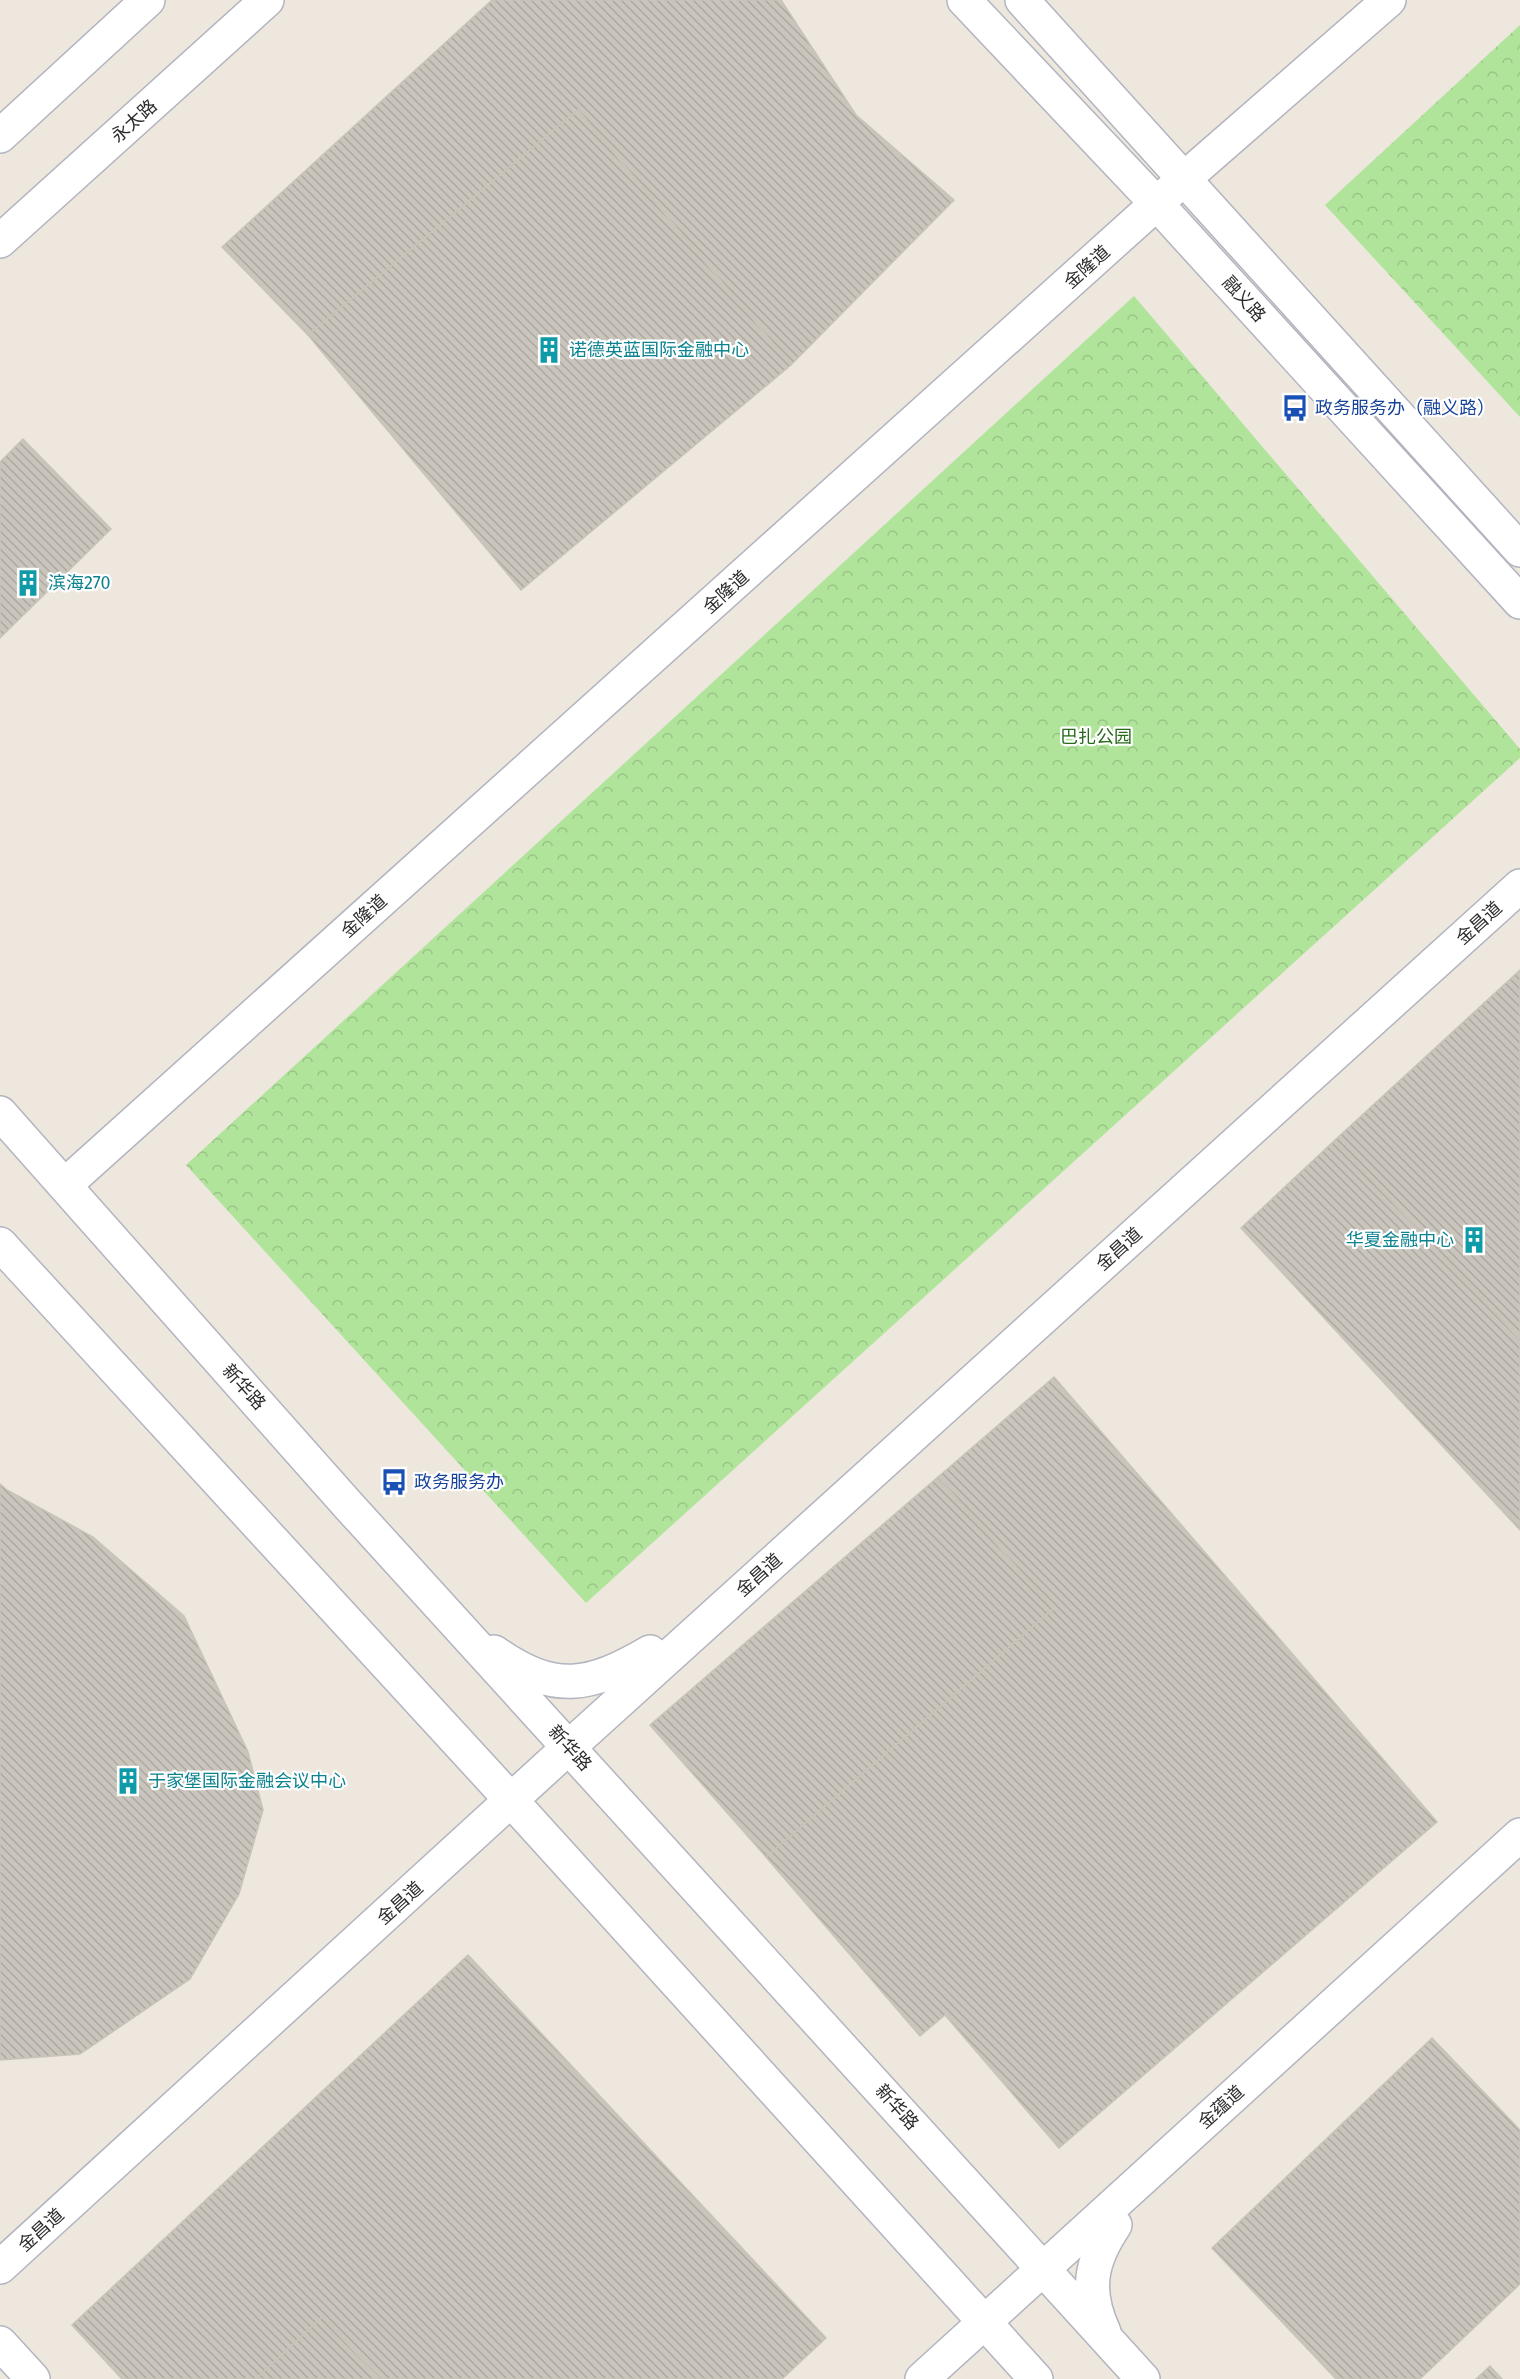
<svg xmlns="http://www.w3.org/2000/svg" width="1520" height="2379" viewBox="0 0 1520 2379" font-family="'Fira Sans','Noto Sans SC',sans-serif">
  <defs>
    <pattern id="forest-crowns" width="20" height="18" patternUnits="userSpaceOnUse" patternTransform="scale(1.5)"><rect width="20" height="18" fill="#b1e49b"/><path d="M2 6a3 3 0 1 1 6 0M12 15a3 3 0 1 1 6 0" fill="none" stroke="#98c486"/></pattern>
    <pattern id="building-back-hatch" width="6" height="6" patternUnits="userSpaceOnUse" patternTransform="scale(1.5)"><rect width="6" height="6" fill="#c9c5bc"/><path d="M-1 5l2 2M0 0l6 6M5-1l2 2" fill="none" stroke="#ada9a2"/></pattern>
  </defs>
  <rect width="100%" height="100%" fill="#ede7de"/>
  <g fill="url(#forest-crowns)">
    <polygon points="1520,25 1520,417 1325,205"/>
    <polygon points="1134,296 1520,749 1520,758 586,1603 186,1165"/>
  </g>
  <g fill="url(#building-back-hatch)" stroke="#c9c3b8" stroke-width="1.5">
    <polygon points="492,0 781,0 856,115 954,200 791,365 578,110 308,335 222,247"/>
    <polygon points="578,110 791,365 521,590 308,335"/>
    <polygon points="23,439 111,529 0,638 0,462"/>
    <polygon points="1520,970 1520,1340 1335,1140"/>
    <polygon points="1335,1140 1520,1340 1520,1530 1241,1228"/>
    <polygon points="1054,1377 1437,1822 1059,2148 945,2015 920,2036 766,1857 1053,1609 938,1477"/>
    <polygon points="938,1477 1053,1609 766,1857 650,1725"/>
    <polygon points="0,1484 7,1490 93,1537 184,1616 248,1752 263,1810 239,1894 190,1979 80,2054 0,2060"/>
    <polygon points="468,1955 826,2338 782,2379 380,2379 322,2317 256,2379 122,2379 72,2325"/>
    <polygon points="1432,2038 1520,2130 1520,2284 1420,2379 1336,2379 1212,2248"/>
    <polygon points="322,2317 380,2379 256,2379"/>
    <polygon points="1490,2366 1502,2379 1476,2379"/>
  </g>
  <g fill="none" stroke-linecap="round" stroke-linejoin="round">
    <defs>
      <g id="secondary">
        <polyline points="964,0 1157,204 1520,602"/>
        <polyline points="1022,0 1520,550"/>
        <polyline points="0,136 148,0"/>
        <polyline points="0,241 267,0"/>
        <polyline points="0,1113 348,1505 1143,2379"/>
        <polyline points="65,1185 1185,178 1389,0"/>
        <polyline points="0,1244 499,1787 1036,2379"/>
        <path d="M494,1652C555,1695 590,1687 650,1652"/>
        <polyline points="0,2267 569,1747 1520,886"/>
        <path d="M1104,2332C1085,2291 1090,2262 1115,2225"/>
        <polyline points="0,2343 33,2379"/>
        <polyline points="922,2379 1520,1835"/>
      </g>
    </defs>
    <use href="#secondary" stroke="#b2b4bf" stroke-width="36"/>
    <use href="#secondary" stroke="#fff" stroke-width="33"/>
  </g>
  <defs>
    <symbol id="building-bare" viewBox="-9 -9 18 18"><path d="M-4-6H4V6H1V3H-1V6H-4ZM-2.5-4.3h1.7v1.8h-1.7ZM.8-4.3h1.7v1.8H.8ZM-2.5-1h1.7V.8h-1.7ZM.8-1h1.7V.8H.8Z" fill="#0f9aa8" stroke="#fff" stroke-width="2.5" paint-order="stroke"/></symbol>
    <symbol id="bus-bare" viewBox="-9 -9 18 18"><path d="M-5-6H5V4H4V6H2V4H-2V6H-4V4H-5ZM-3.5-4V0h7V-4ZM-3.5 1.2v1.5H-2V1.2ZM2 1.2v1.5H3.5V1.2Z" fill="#1a4fb4" stroke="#fff" stroke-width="2.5" paint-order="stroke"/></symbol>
  </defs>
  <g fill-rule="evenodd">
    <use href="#building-bare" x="530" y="331" width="38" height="38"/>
    <use href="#bus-bare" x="1276" y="389" width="38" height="38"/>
    <use href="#building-bare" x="9" y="564" width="38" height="38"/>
    <use href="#building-bare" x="1455" y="1221" width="38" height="38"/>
    <use href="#bus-bare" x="375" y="1463" width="38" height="38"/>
    <use href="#building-bare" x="109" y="1762" width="38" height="38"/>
  </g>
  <g text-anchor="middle" stroke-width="4.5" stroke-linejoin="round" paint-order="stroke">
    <g font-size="18" fill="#2c2c2c" stroke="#fff">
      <text transform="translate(134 121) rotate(-42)" y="6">永太路</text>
      <text transform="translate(1087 267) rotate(-42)" y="6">金隆道</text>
      <text transform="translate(1244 299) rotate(48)" y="6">融义路</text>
      <text transform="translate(726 592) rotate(-42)" y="6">金隆道</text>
      <text transform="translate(364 916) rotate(-42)" y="6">金隆道</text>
      <text transform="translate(1479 923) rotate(-42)" y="6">金昌道</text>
      <text transform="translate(1119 1249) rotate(-42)" y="6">金昌道</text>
      <text transform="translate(244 1387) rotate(48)" y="6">新华路</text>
      <text transform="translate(759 1575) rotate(-42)" y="6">金昌道</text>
      <text transform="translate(570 1748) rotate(48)" y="6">新华路</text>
      <text transform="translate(400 1903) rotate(-42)" y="6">金昌道</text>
      <text transform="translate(897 2107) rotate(48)" y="6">新华路</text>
      <text transform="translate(1221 2107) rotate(-42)" y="6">金蕴道</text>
      <text transform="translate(41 2230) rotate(-42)" y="6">金昌道</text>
    </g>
    <g font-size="18" fill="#0d838f" stroke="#fff" text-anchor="start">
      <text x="569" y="356">诺德英蓝国际金融中心</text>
      <text x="48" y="589">滨海270</text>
      <text x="1454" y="1246" text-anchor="end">华夏金融中心</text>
      <text x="148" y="1787">于家堡国际金融会议中心</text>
    </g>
    <g font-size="18" fill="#164399" stroke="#fff" text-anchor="start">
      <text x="1315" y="414">政务服务办（融义路）</text>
      <text x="414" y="1488">政务服务办</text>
    </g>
    <g font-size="18" fill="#286a1b" stroke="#fff">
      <text x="1096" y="743">巴扎公园</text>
    </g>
  </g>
</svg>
